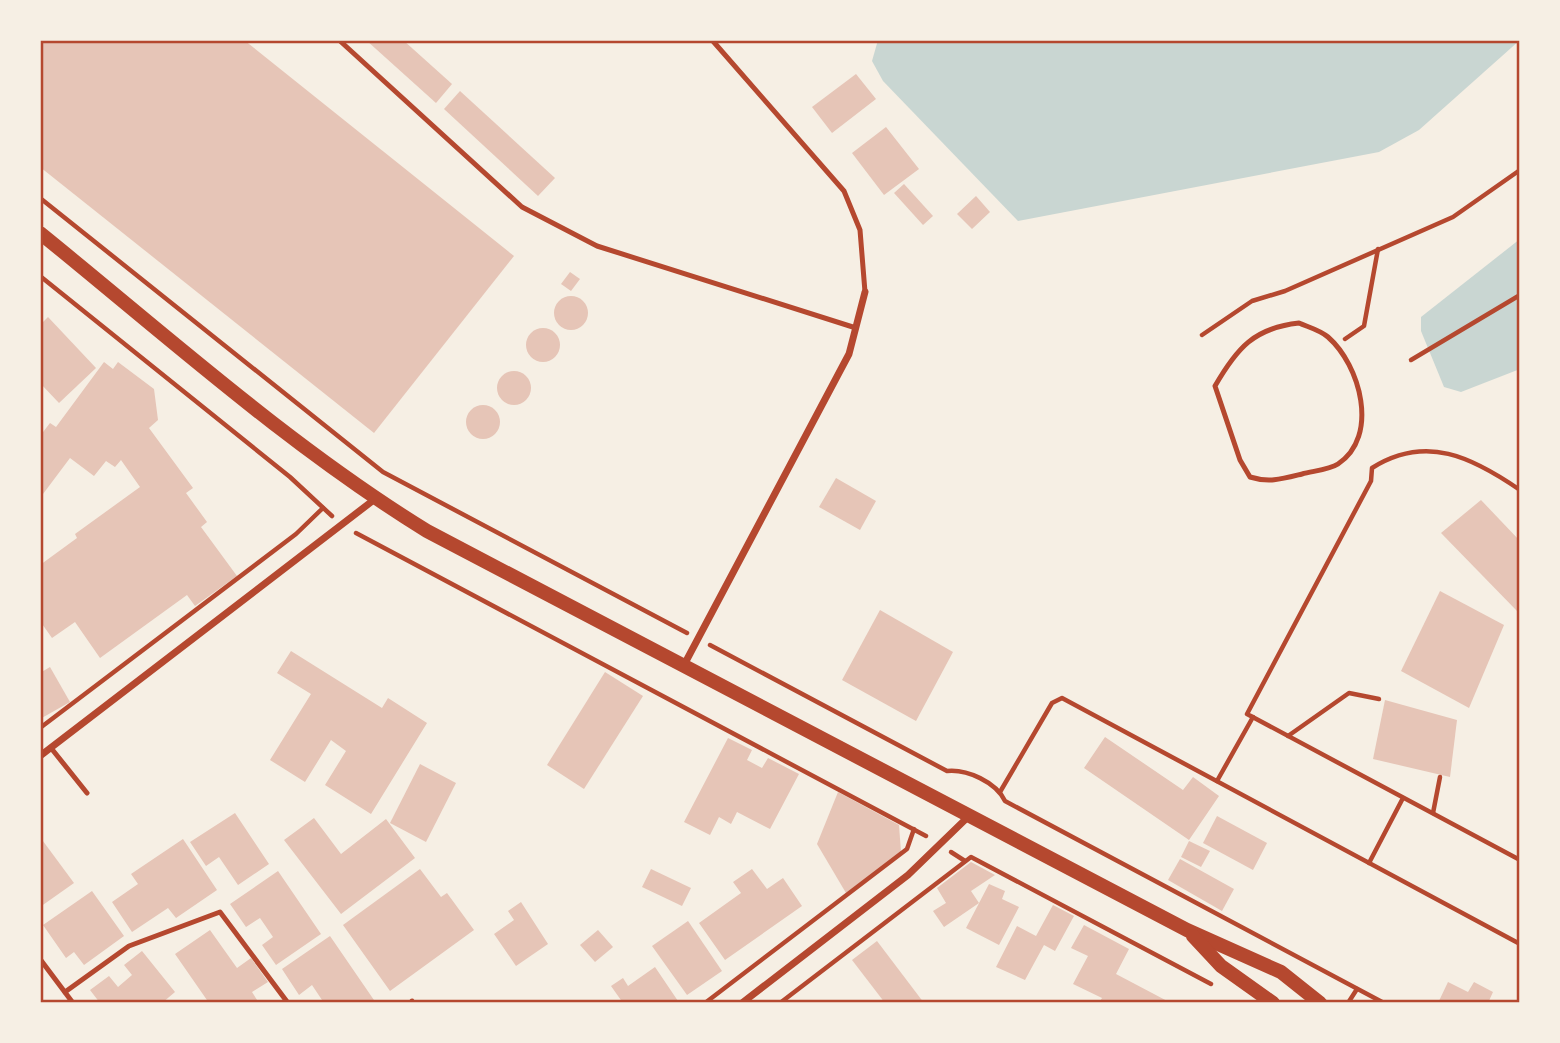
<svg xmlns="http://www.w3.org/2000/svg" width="1560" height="1043" viewBox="0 0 1560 1043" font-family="'Noto Serif',serif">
  <rect width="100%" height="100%" fill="#f6efe4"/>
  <g fill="#c9d6d2">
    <polygon points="878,40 1520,40 1419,130 1379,152 1018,221 883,81 872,61"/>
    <polygon points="1520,239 1520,369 1461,392 1444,387 1421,331 1421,317"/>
  </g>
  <g fill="#e6c5b7">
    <polygon points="40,40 244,40 514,256 374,433 40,167"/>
    <polygon points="366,40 403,40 452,84 436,103"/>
    <polygon points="856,74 876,99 832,133 812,107"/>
    <polygon points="460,91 555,178 538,196 444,109"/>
    <polygon points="886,127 919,169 884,195 852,153"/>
    <polygon points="904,184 933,216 923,225 894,193"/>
    <polygon points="976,196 990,212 972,229 957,214"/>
    <polygon points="570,272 580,279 571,291 561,284"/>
    <circle cx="571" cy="313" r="17"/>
    <polygon points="48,317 96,368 59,403 40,383 40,325"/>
    <circle cx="543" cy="345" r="17"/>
    <polygon points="104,362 113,369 118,362 154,389 158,420 149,428 193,488 186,493 207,522 201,527 237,576 195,606 187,595 100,658 75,622 52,638 40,621 40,565 77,538 75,534 140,487 121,460 115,467 106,461 94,476 70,458 40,498 40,436 50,423 56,427"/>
    <circle cx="514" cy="388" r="17"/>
    <circle cx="483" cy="422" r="17"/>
    <polygon points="836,478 876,501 860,530 819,507"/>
    <polygon points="1481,500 1520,541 1520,608 1517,611 1441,533"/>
    <polygon points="1440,591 1504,625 1469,708 1401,671"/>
    <polygon points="880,610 953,652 916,721 842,680"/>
    <polygon points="291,651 382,708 388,698 427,723 371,814 325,785 346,751 331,740 305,782 270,760 311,694 277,673"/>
    <polygon points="50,667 70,702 40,719 40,673"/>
    <polygon points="605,672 643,696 584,789 547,765"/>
    <polygon points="1385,700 1457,720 1450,777 1373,759"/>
    <polygon points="1105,737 1183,790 1193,777 1219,796 1189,840 1084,768"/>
    <polygon points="728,738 752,750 747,760 762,768 768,758 799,774 770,829 737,812 731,824 719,817 710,835 684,822"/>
    <polygon points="420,764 456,783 426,842 390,823"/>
    <polygon points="838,792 899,825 901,852 846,893 817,844"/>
    <polygon points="235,813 269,864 238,885 219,857 206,866 190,842"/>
    <polygon points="1217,816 1267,843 1253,870 1203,843"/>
    <polygon points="314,818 341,854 386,819 415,858 341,914 284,840"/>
    <polygon points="40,837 74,883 40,907"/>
    <polygon points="183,839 217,890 176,918 168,908 132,932 112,902 138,884 131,874"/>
    <polygon points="1189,841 1210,851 1201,867 1181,857"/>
    <polygon points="1180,859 1234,889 1222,911 1168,880"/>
    <polygon points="971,862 995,875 971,891 979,903 944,927 933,911 946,903 937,888"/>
    <polygon points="420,869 441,897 447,893 474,930 390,991 343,925"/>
    <polygon points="651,869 691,888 682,906 642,887"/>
    <polygon points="752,869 767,889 783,878 802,906 725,960 699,923 741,893 733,882"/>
    <polygon points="278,871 321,934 276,965 262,945 273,937 260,918 246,927 230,904"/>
    <polygon points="989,884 1005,891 1002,899 1019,907 999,945 966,928"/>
    <polygon points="92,891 124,936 84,965 74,952 66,958 43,925"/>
    <polygon points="521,902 548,944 516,966 494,934 514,920 508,911"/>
    <polygon points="1053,905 1074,916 1055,951 1044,945 1025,980 996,967 1017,926 1036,936"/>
    <polygon points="688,921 722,971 687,995 652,946"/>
    <polygon points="1084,925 1129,949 1116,974 1171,1003 1099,1003 1102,998 1073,984 1088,956 1071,948"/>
    <polygon points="210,930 237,968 251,958 268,982 252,992 259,1003 209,1003 175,954"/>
    <polygon points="598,930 613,947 595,962 580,945"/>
    <polygon points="330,936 376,1003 324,1003 312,985 299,995 282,969"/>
    <polygon points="877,941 924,1003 885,1003 852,960"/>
    <polygon points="142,951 175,992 162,1003 100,1003 90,990 109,976 118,987 132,975 124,965"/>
    <polygon points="655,967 678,1001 623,1003 611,986 623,978 628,986"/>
    <polygon points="1448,982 1468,992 1474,982 1493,992 1488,1003 1438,1003"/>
  </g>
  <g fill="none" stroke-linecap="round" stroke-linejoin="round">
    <g stroke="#b5482f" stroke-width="4.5">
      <polyline points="40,198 383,472 687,633"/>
      <polyline points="40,276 290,477 332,516"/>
      <polyline points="1202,335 1252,301 1285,291 1453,217 1520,170"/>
      <polyline points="1345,339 1364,326 1378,249"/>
      <polyline points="1411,360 1520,295"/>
      <path d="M1520,490C1472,457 1426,434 1372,468L1371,481L1247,714L1520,860"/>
      <polyline points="356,533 926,836"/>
      <path d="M710,645L947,771C967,769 996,782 1005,801L1384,1003"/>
      <polyline points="40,728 296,534 323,508"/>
      <polyline points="1288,736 1349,693 1379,699"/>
      <polyline points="1217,781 1253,717"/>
      <polyline points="1000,792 1052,703 1062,698 1520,944"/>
      <polyline points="1433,813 1440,777"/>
      <polyline points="951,852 965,861"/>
      <polyline points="1369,863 1403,798"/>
      <polyline points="705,1003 907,849 914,829"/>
      <polyline points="780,1003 971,857 1211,984"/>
      <polyline points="1348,1003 1357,989"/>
    </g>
    <g stroke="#b5482f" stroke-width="5">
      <polyline points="339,40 522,207 597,246 856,328"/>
      <polyline points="712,40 844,191 860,230 865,292"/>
      <path d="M1299,323C1308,327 1320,330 1328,337C1360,365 1380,436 1338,464C1329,470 1312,471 1302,474C1282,479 1269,483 1250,477L1240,460L1215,386C1237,348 1254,328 1299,323Z"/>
      <polyline points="51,748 87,793"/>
      <polyline points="40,959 73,1003"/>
      <polyline points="65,992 129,946 220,912 288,1003"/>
      <polyline points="412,1001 413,1003"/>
    </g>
    <g stroke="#b5482f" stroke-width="7">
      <polyline points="684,665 849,354 865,292"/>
      <polyline points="40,756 375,499"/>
      <polyline points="742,1003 908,875 970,815"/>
    </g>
    <g stroke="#b5482f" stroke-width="14">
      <path d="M40,233C166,335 289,446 427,531L1187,930L1281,972L1320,1003"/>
      <polyline points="1193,936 1221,966 1273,1003"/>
    </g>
  </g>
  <rect width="1560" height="1043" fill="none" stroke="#f6efe4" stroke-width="84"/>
  <rect x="42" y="42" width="1476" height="959" fill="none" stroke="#b5482f" stroke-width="2.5"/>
</svg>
